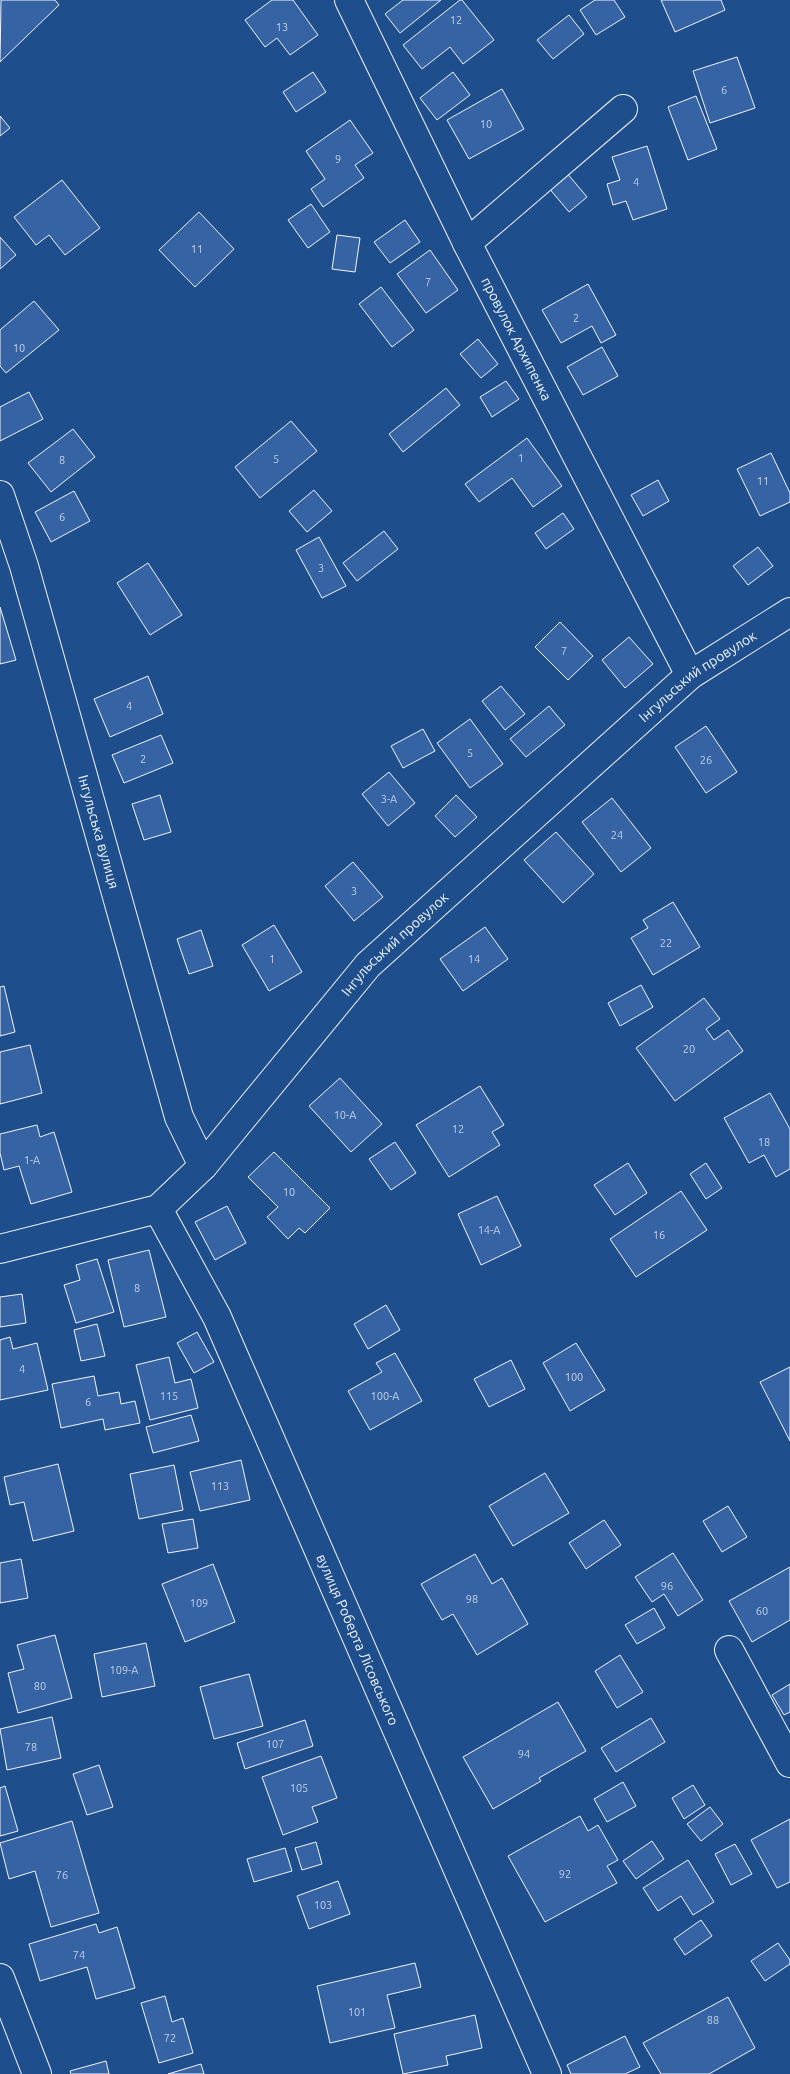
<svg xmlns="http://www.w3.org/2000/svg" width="790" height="2074" viewBox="0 0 790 2074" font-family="Ubuntu,sans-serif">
  <rect width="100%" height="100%" fill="#1f4e8c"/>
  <g fill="#3563a3" stroke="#f2f6ff">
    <polygon points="1,0 55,0 59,5 0,62"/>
    <polygon points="272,0 293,0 318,35 290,55 277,38 265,47 245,20"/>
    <polygon points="403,0 441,0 400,33 385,14"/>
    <polygon points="460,0 462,0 494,40 463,64 450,47 422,69 403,45"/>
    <polygon points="595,0 614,0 625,17 596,35 580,10"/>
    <polygon points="661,0 721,0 725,10 675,32"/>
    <polygon points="569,15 584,34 553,59 537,40"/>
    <polygon points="737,57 755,108 710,123 693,71"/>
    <polygon points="313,72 326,92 296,112 283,92"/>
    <polygon points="453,72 470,95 437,120 420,98"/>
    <polygon points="502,89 524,129 469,159 447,120"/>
    <polygon points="696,96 717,149 688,160 668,107"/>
    <polygon points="0,116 10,128 0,136"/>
    <polygon points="350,120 373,153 355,165 364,178 323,207 311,189 325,179 306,151"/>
    <polygon points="647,146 667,209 633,220 626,201 613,205 607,184 620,180 612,157"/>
    <polygon points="566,172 587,197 569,212 548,187"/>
    <polygon points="62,180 100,228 65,255 49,235 36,245 14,217"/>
    <polygon points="311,204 330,232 308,248 288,220"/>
    <polygon points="199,212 234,249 195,287 159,250"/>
    <polygon points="405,220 420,242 390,263 374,242"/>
    <polygon points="337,235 360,238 355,272 332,269"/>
    <polygon points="0,237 16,255 0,269"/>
    <polygon points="430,250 458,290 426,313 397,274"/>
    <polygon points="588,284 616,335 601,343 592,326 561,343 542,310"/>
    <polygon points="381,287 414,330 392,347 359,304"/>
    <polygon points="34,301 59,330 6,373 0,366 0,330"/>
    <polygon points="478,339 498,364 481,378 460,354"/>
    <polygon points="602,347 618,376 583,395 567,367"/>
    <polygon points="506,381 519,399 492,417 480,397"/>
    <polygon points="446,388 460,405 403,452 389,434"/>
    <polygon points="29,392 43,419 0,441 0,407"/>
    <polygon points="291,421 317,451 260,498 235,467"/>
    <polygon points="73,429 95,457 51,492 28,463"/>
    <polygon points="527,438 562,486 533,507 512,478 479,502 465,484"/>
    <polygon points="771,453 790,493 790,502 760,516 737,469"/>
    <polygon points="658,480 669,501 643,516 631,495"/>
    <polygon points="314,490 332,511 307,532 289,511"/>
    <polygon points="74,491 90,521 51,542 35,512"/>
    <polygon points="563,513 574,529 546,549 535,533"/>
    <polygon points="384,531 398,549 357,581 343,563"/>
    <polygon points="319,537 346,586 322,598 296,550"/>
    <polygon points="758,547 773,566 748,585 733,566"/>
    <polygon points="148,563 182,615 150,635 117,583"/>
    <polygon points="0,607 16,660 0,664"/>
    <polygon points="560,622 593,656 568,680 535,647"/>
    <polygon points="629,637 653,664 625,688 602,660"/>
    <polygon points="148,676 163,714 110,737 94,699"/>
    <polygon points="501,686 525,714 505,730 482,701"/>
    <polygon points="549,706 565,725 526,757 510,739"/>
    <polygon points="470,719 503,764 470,788 437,743"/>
    <polygon points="706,726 737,772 706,793 675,747"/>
    <polygon points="423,729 435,751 403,768 391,746"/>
    <polygon points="161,735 173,763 124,783 112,755"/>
    <polygon points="389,772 415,803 388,826 362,794"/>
    <polygon points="160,795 171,832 144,840 132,804"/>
    <polygon points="456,795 477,817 455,837 435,816"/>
    <polygon points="612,798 651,848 621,872 582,822"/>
    <polygon points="556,832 594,874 563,903 524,860"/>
    <polygon points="353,862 383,897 354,921 325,886"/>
    <polygon points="673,902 700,947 653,975 631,938 648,928 643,920"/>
    <polygon points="274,925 302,972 269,991 242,945"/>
    <polygon points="485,927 508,959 463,991 440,959"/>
    <polygon points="201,930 213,966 189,974 177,939"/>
    <polygon points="641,985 653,1007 620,1026 608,1003"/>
    <polygon points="4,986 15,1032 0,1036 0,987"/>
    <polygon points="704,998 720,1019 706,1029 714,1040 728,1030 743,1051 675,1101 636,1048"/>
    <polygon points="30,1045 42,1093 0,1104 0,1052"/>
    <polygon points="340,1078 382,1124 351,1152 309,1106"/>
    <polygon points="480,1086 504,1125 492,1132 500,1145 449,1177 416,1125"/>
    <polygon points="770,1093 790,1129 790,1169 776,1177 764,1155 749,1163 724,1118"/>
    <polygon points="37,1125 40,1137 54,1132 72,1192 31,1204 19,1166 4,1170 0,1153 0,1134"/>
    <polygon points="395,1142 416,1173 391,1190 369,1159"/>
    <polygon points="274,1152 330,1208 305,1233 299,1228 288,1239 267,1217 278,1207 248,1177"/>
    <polygon points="628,1163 647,1193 615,1215 594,1185"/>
    <polygon points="706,1163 722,1188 706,1199 690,1174"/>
    <polygon points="681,1191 707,1230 636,1277 610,1239"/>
    <polygon points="497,1196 521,1246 481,1265 458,1214"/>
    <polygon points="227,1206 246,1243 215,1260 195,1222"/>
    <polygon points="149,1250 166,1317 124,1327 108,1260"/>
    <polygon points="97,1259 114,1312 76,1323 64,1285 80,1280 76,1265"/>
    <polygon points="22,1294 26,1323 0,1327 0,1297"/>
    <polygon points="386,1305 400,1330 368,1349 354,1324"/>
    <polygon points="97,1324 105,1356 81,1361 74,1330"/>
    <polygon points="197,1332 214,1362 194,1373 177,1343"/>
    <polygon points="10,1337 13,1349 37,1343 48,1390 0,1400 0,1340"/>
    <polygon points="576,1343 605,1390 570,1411 543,1363"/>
    <polygon points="395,1353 422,1401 370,1430 348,1391 382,1372 376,1363"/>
    <polygon points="169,1357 175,1383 191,1379 198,1408 150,1420 136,1365"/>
    <polygon points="511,1360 525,1389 489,1407 474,1379"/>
    <polygon points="790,1367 790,1441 760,1382"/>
    <polygon points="94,1376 98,1396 119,1392 121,1404 135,1401 140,1423 105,1430 103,1419 61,1428 52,1384"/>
    <polygon points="191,1415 199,1441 153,1453 146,1427"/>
    <polygon points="241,1460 250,1500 200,1511 190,1472"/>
    <polygon points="58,1464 74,1531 33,1541 24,1502 10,1505 4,1477"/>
    <polygon points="174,1465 183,1510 139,1519 130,1474"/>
    <polygon points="545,1473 569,1513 513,1546 489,1506"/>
    <polygon points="728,1506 747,1537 722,1552 703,1521"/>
    <polygon points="193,1519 198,1548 168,1553 162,1524"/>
    <polygon points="604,1520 621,1545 586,1569 569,1543"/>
    <polygon points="673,1553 703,1600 678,1616 664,1594 652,1602 635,1577"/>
    <polygon points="475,1554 492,1584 502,1578 528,1624 477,1655 453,1614 442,1620 421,1584"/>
    <polygon points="21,1559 28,1598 0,1603 0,1563"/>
    <polygon points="213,1564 235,1622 185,1642 162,1584"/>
    <polygon points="790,1567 790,1620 752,1642 729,1601"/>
    <polygon points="654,1608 665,1628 637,1644 625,1625"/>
    <polygon points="55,1635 72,1698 18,1713 8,1673 24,1669 17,1645"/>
    <polygon points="146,1643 155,1686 102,1697 94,1654"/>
    <polygon points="620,1655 643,1692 617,1708 595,1671"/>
    <polygon points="249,1674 263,1726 214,1739 200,1687"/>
    <polygon points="790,1684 790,1712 784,1715 772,1695"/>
    <polygon points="558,1702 586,1751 539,1778 541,1781 493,1809 463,1757"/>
    <polygon points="52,1717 61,1758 7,1770 0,1729"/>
    <polygon points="651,1718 665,1742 616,1772 601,1748"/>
    <polygon points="305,1720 313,1746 245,1769 237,1743"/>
    <polygon points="321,1756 337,1798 312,1807 318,1822 283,1835 262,1777"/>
    <polygon points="99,1765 113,1807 87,1815 73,1774"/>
    <polygon points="623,1782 636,1806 607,1822 594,1799"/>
    <polygon points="693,1785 705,1805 684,1819 672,1798"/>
    <polygon points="5,1786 18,1831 0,1836 0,1788"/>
    <polygon points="710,1807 723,1824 701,1841 687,1824"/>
    <polygon points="580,1816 588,1831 598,1825 618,1860 607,1866 617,1883 545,1922 508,1856"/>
    <polygon points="790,1819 790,1882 777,1888 751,1840"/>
    <polygon points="72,1821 99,1913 51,1927 35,1871 9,1879 0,1843"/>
    <polygon points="652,1841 664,1859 636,1879 623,1861"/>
    <polygon points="316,1842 322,1864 302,1870 295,1848"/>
    <polygon points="735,1844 752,1874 731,1885 715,1854"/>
    <polygon points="285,1848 292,1871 254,1882 247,1859"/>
    <polygon points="688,1860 714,1902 693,1915 681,1896 658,1911 643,1888"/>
    <polygon points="338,1881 350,1914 309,1929 297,1896"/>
    <polygon points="701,1920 712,1936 685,1955 674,1939"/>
    <polygon points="96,1924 99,1933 117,1927 135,1988 96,1999 87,1967 40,1981 29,1944"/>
    <polygon points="778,1943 790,1960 790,1964 765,1981 751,1961"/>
    <polygon points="415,1963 421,1987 387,1995 395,2028 330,2043 317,1986"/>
    <polygon points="165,1996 172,2022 183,2018 193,2053 159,2063 141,2003"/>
    <polygon points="728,1997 755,2048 709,2074 661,2074 643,2043"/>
    <polygon points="475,2015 482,2048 446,2056 448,2065 403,2074 394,2034"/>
    <polygon points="625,2036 640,2067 625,2074 571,2074 567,2065"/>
    <polygon points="106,2061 109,2074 71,2074 70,2071"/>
    <polygon points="201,2064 204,2074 168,2074"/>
  </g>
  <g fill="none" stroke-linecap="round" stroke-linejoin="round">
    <defs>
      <g id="minor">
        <path id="s1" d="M349,0L467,243L690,675"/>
        <polyline points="467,243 623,109"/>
        <path id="s2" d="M0,495L24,566L179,1117L203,1166"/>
        <path id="s3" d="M158,1209L217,1317L547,2074"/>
        <path id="s4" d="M0,1249L158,1209L203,1166L368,965L690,675L790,612"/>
        <polyline points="729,1650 790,1763"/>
        <polyline points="0,1978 37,2074"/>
      </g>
    </defs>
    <use href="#minor" stroke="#f2f6ff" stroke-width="30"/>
    <use href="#minor" stroke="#1f4e8c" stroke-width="28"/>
  </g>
  <g text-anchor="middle" stroke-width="4" stroke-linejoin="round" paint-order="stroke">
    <g font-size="11" fill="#c3d1e8">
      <text x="456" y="24">12</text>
      <text x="282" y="31">13</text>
      <text x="724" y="94">6</text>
      <text x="486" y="128">10</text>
      <text x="338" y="163">9</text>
      <text x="636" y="186">4</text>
      <text x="197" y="253">11</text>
      <text x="428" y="286">7</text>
      <text x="576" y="322">2</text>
      <text x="19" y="352">10</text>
      <text x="521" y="462">1</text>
      <text x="276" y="463">5</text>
      <text x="62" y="464">8</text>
      <text x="763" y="485">11</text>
      <text x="62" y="521">6</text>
      <text x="321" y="572">3</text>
      <text x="564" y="655">7</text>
      <text x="129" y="710">4</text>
      <text x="470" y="757">5</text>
      <text x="143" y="763">2</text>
      <text x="706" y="764">26</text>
      <text x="389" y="803">3-А</text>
      <text x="617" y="839">24</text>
      <text x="354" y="895">3</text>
      <text x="666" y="947">22</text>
      <text x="272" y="963">1</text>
      <text x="474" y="963">14</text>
      <text x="689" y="1053">20</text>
      <text x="345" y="1119">10-А</text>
      <text x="458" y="1133">12</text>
      <text x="764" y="1146">18</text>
      <text x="32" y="1164">1-А</text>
      <text x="289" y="1196">10</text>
      <text x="489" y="1234">14-А</text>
      <text x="659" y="1239">16</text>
      <text x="137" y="1292">8</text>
      <text x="22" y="1373">4</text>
      <text x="574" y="1381">100</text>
      <text x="169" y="1400">115</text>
      <text x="385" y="1400">100-А</text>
      <text x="88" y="1406">6</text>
      <text x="220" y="1490">113</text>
      <text x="667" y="1590">96</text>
      <text x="472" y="1603">98</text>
      <text x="199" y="1607">109</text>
      <text x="762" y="1615">60</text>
      <text x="124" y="1674">109-А</text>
      <text x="40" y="1690">80</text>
      <text x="275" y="1748">107</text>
      <text x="31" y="1751">78</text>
      <text x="524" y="1758">94</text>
      <text x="299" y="1792">105</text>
      <text x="565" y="1878">92</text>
      <text x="62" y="1879">76</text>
      <text x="323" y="1909">103</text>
      <text x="79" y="1959">74</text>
      <text x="357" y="2016">101</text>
      <text x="713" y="2024">88</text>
      <text x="170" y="2042">72</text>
    </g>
    <g font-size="14" fill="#f2f6ff" stroke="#1f4e8c">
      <text dy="5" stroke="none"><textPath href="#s1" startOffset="378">провулок Архипенка</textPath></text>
      <text dy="5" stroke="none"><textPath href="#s4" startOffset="924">Інгульський провулок</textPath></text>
      <text dy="5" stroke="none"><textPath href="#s2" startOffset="351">Інгульська вулиця</textPath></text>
      <text dy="5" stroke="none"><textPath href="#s4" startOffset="519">Інгульський провулок</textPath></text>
      <text dy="5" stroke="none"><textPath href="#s3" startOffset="475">вулиця Роберта Лісовського</textPath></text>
    </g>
  </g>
</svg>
